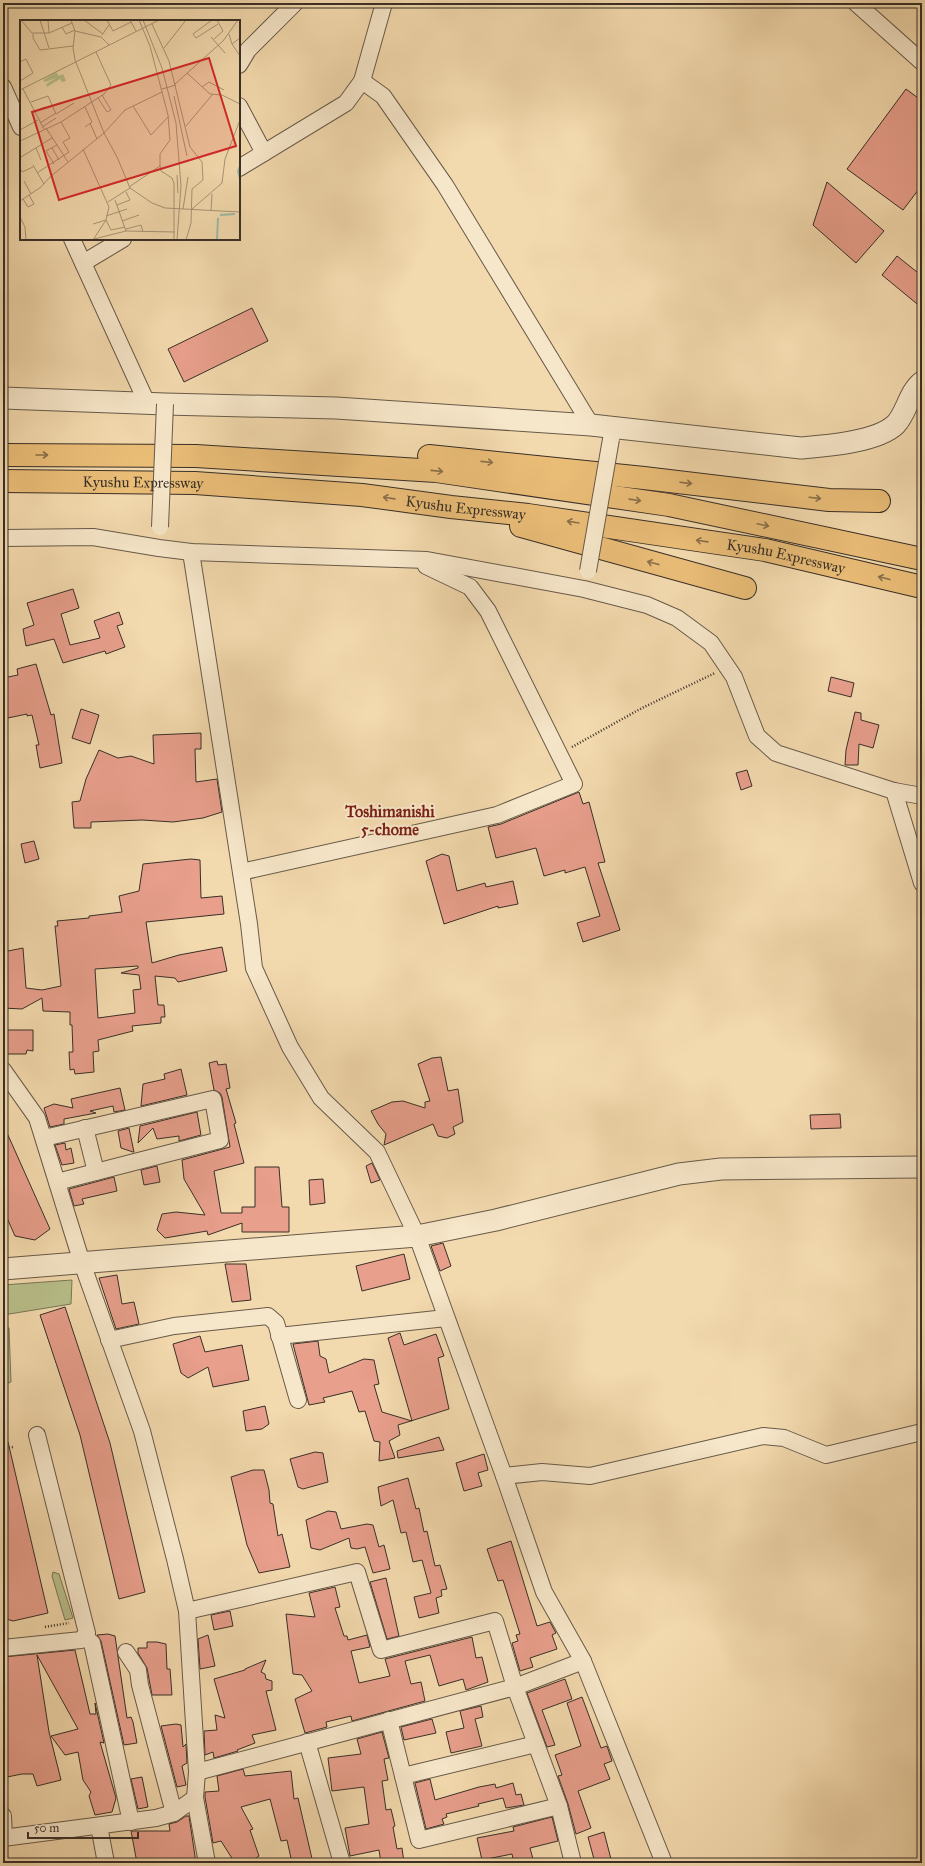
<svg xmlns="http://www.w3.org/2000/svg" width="925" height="1866" viewBox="0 0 925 1866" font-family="'IM FELL Great Primer',serif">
  <rect width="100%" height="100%" fill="#f3daae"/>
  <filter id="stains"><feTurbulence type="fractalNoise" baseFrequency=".005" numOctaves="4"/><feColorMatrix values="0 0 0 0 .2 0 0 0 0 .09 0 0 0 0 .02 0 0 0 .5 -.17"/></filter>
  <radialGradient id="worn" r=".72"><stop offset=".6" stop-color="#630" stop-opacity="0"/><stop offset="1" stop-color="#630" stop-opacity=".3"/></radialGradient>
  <g fill="#b9c08b" stroke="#797859">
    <polygon points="72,1280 71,1304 3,1315 3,1285"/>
    <polygon points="3,1328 9,1328 11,1382 3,1385"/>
    <polygon points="53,1572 59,1574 73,1618 65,1620 52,1576"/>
  </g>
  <g fill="#e89f8c" stroke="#392f27" fill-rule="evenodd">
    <polygon points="906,89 922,101 922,185 903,210 847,169"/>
    <polygon points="827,182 884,231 856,263 813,225"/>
    <polygon points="897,256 922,276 922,308 882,275"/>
    <polygon points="252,308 268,341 184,382 168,349"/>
    <polygon points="73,589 79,608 61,614 70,645 100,638 94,621 119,612 123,624 117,626 125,647 106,654 105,651 63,663 54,639 26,646 23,629 34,625 27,603"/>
    <polygon points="36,664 51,715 54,714 62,763 40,768 36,745 39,745 32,715 27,716 27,714 3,719 3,678 18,675 17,669"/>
    <polygon points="831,677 854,683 851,697 828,691"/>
    <polygon points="81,709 99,715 90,744 72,738"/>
    <polygon points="855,712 861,713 861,720 879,725 873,748 859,744 858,765 845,765 846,750"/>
    <polygon points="201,733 201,749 195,749 196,782 217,779 222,812 203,818 173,822 142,820 91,822 91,828 74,828 72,802 80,801 86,779 99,750 118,758 131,756 154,764 153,735"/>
    <polygon points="747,770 752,786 741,790 736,773"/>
    <polygon points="579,792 583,804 589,802 605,862 598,863 620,930 583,942 577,923 600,916 585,867 565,873 565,870 544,876 536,848 496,858 488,827 501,824"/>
    <polygon points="34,841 39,859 25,863 21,844"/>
    <polygon points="442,854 449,856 457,891 485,883 486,887 513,881 518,904 498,908 498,906 444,924 426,861"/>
    <path d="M191,859L200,860L201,898L222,896L224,914L146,922L152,963L179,955L222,947L227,971L178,982L175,978L155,976L158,1005H164L165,1017H161V1023L132,1026L133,1031L98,1040L99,1051L93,1052L94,1072L75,1074L74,1069L70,1070L69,1052H73L72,1025H70V1012L43,1011L42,998L22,1009L3,1008L6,980H3V952L23,948L26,988L42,990L61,986L55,926H58L57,921L89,918V916L122,912L119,896L139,891L143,864ZM138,966V968L121,973L139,975L141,989L133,990L135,1013L98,1018L95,969Z"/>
    <polygon points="3,1030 33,1030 33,1051 27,1050 26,1054 7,1054 7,1051 3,1051"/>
    <polygon points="441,1057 448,1091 458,1089 463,1122 453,1127 455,1134 447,1138 438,1136 433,1124 384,1145 386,1134 378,1124 371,1111 392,1102 403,1101 425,1108 425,1102 430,1101 418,1064 432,1058"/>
    <polygon points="217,1061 218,1065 226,1064 230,1088 226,1089 236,1123 234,1124 244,1163 214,1171 221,1213 242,1213 242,1207 255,1207 255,1167 279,1167 282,1207 289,1207 289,1232 242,1232 242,1223 208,1235 207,1231 165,1238 157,1230 162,1214 176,1212 205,1215 184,1179 182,1160 230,1147 222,1097 220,1093 214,1090 209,1063"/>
    <polygon points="181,1069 187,1095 141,1106 143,1084 165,1079 164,1074"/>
    <polygon points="120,1088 125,1110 114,1112 113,1106 90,1111 96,1113 64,1119 64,1124 50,1127 44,1108 54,1104 73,1108 71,1099"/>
    <polygon points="197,1112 201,1135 179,1141 179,1136 157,1139 153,1128 138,1143 140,1126"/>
    <polygon points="840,1114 841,1128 811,1129 810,1115"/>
    <polygon points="3,1124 50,1229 35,1240 15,1236 3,1209"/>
    <polygon points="129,1128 134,1152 133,1152 121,1148 118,1131"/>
    <polygon points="65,1143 66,1150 71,1148 74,1163 62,1165 55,1145"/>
    <polygon points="372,1163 380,1180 371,1183 366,1166"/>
    <polygon points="157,1166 160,1182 144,1185 141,1170"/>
    <polygon points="114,1177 117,1191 82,1199 84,1204 74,1206 69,1189"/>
    <polygon points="323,1179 325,1203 310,1205 309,1180"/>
    <polygon points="443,1243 451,1266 440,1271 431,1246"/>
    <polygon points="404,1254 410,1279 362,1291 356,1266"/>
    <polygon points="225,1264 246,1264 251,1300 232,1302"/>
    <polygon points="117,1275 122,1304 134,1302 139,1324 116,1329 99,1278"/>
    <polygon points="65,1307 110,1443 145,1592 119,1599 80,1435 40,1315"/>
    <polygon points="400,1333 404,1345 436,1334 444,1356 438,1358 449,1409 398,1425 400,1435 389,1441 395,1458 379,1461 380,1442 374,1441 365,1411 359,1412 352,1391 323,1398 325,1402 309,1405 293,1344 318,1341 320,1356 326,1359 329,1373 364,1359 374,1360 379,1384 374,1385 382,1412 412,1421 388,1338"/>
    <polygon points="200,1336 205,1352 242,1345 249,1380 213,1387 208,1367 188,1378 181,1373 173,1344"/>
    <polygon points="265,1406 269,1424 262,1429 246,1431 243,1411"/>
    <polygon points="439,1437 444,1450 398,1458 397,1451"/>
    <polygon points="8,1442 48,1613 13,1621 3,1618 3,1443"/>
    <polygon points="315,1452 323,1453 328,1482 303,1489 298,1487 290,1459"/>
    <polygon points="484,1454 488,1470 478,1473 482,1486 464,1491 456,1463"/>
    <polygon points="253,1470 264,1470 269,1490 270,1503 273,1504 278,1536 282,1534 290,1567 259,1573 247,1545 231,1477"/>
    <polygon points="408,1478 416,1509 419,1508 424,1532 427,1531 435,1566 440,1565 447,1589 441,1590 442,1596 436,1598 439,1613 419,1618 414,1597 431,1593 422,1560 413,1562 406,1532 401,1533 393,1500 381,1506 378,1487"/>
    <polygon points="328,1511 336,1512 341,1529 367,1524 373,1525 379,1547 384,1545 390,1569 373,1573 365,1547 357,1549 351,1548 349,1538 320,1550 311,1548 306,1520"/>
    <polygon points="511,1541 537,1626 550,1622 556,1633 552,1635 557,1649 530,1658 533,1667 520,1671 512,1643 518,1641 516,1635 520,1634 503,1580 498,1581 487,1549"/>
    <polygon points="386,1578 399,1636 387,1639 370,1582"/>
    <polygon points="335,1587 340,1607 335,1608 344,1636 347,1636 348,1640 367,1635 370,1647 351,1651 359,1683 390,1676 385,1659 472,1637 476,1658 482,1657 488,1682 466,1690 463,1679 439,1686 430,1655 405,1661 411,1684 421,1682 425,1701 352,1721 351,1716 326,1722 327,1727 305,1733 295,1699 312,1691 302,1675 293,1674 286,1614 315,1617 309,1593"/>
    <polygon points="230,1611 233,1626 214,1630 211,1615"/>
    <polygon points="108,1634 115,1636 127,1718 131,1717 133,1722 137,1743 124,1745 101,1641 97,1635"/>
    <polygon points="208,1635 215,1666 200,1669 198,1639"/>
    <polygon points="147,1642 157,1642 166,1644 167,1669 170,1669 172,1695 152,1695 147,1668 138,1653 138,1648 147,1648"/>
    <polygon points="75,1650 90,1714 96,1714 95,1703 104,1743 100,1742 116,1798 112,1812 95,1815 89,1796 91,1792 83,1780 78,1752 65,1755 51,1736 78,1729 37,1655 49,1732 61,1780 37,1786 33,1774 22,1774 7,1777 3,1752 3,1657"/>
    <polygon points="266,1660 261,1672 265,1674 266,1679 272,1681 272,1690 266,1691 276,1730 252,1735 255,1743 237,1750 238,1751 214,1758 213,1752 205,1755 204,1731 217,1730 215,1715 225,1718 214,1679 245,1670 245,1669"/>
    <polygon points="565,1679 572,1699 542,1710 555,1745 547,1747 527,1693"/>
    <polygon points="582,1697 601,1748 607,1746 612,1761 604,1764 610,1779 578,1791 591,1828 576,1834 568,1804 558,1776 562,1775 555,1755 581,1746 567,1703"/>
    <polygon points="481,1706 483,1717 475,1719 482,1746 451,1753 446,1732 464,1728 460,1711"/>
    <polygon points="432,1719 436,1733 404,1740 401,1727"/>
    <polygon points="176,1724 181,1725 183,1747 186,1744 187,1763 182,1766 186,1785 177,1787 161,1726"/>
    <polygon points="382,1732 389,1758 384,1759 388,1780 382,1781 386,1810 391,1809 395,1826 393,1827 397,1849 402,1848 404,1863 381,1863 379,1850 350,1856 345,1828 369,1824 364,1787 332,1791 328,1758 361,1754 357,1739"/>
    <polygon points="243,1769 245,1776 291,1771 294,1799 298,1798 313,1863 292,1863 287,1840 281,1841 270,1799 241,1807 253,1829 250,1830 259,1856 249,1863 235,1863 221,1841 213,1843 205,1797 205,1792 219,1791 217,1776"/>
    <polygon points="142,1777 148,1807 138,1809 131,1779"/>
    <polygon points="430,1779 435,1800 479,1787 495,1784 496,1788 513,1783 516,1795 521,1794 524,1805 506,1808 503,1798 478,1804 479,1806 446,1814 447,1817 442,1819 444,1824 426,1829 415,1783"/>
    <polygon points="186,1816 189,1816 196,1863 137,1863 131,1831 170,1831 169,1824 177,1822"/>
    <polygon points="552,1817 558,1841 530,1848 534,1863 514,1863 512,1854 482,1860 477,1838 514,1831 513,1827"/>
    <polygon points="604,1832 612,1863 595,1863 588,1837"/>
  </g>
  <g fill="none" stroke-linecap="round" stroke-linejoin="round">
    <defs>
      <g id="minor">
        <polyline points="856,3 922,62"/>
        <polyline points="239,65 248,50 295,3"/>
        <polyline points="362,81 383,96 445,185 591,425"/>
        <polyline points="3,87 21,127"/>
        <polyline points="239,106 264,153"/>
        <polyline points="239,168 346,103 362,81 384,3"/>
        <polyline points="72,239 147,403"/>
        <polyline points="83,263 123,239"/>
        <polyline points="3,538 93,537 159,548 191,552 427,560 584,589 647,605 677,618 711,643 734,677 757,736 776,753 894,791 922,796"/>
        <polyline points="191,552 249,924 254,968 290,1047 321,1098 377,1152 417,1236 504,1476 544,1592 583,1661 664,1863"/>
        <polyline points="894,791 922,883"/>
        <polyline points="241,872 497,815 574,784 488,611 470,587 426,566"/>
        <polyline points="3,1070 37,1118 82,1263 142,1431 175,1559 187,1611 197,1772 195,1798 207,1863"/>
        <polyline points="85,1128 96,1172"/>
        <polyline points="44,1138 213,1099 220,1140 57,1182"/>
        <polyline points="279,1336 446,1318"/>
        <polyline points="109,1340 174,1326 268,1316 276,1323 298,1400"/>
        <polyline points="504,1476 542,1472 590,1476 763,1436 784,1438 826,1455 922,1432"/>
        <polyline points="187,1611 357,1572 381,1650 495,1621 515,1687 559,1806 573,1863"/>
        <polyline points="84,1637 92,1643 131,1822"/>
        <polyline points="3,1648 81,1640 87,1633 37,1435"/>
        <polyline points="126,1652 138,1670 140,1685 174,1813"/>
        <polyline points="389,1720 419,1840 559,1806"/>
        <polyline points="307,1742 342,1863"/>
        <polyline points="197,1772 515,1687 583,1661"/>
        <polyline points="403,1776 536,1744"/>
        <polyline points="3,1816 4,1838"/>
        <polyline points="99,1826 106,1863"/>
        <polyline points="3,1838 156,1818 174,1813 195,1798"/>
      </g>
      <g id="tertiary">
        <path d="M3,398L165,404L336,408L591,425L801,448C826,446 878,442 896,424C907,412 909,392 922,382"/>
        <polyline points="3,1269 417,1236 496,1220 679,1174 721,1169 922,1167"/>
      </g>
      <g id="motorway">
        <polyline points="3,455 196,456 436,471 669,505 922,559"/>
        <polyline points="429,456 644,478 829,500 879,501"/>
        <path id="s1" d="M3,481L195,483L362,495L451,507L528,515L765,550L922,587"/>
        <polyline points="521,526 745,588"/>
      </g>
    </defs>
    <use href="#minor" stroke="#685a49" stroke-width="18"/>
    <use href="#tertiary" stroke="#685a49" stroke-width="23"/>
    <use href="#motorway" stroke="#392f27" stroke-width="24"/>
    <g stroke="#392f27" stroke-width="2.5" stroke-dasharray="1 2" stroke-linecap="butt">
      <polyline points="572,747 642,708 715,673"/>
      <polyline points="3,1449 13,1447"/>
      <polyline points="45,1627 69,1623"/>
    </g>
    <use href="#minor" stroke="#f7e7ca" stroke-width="16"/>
    <use href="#tertiary" stroke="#f7e7ca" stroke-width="21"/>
    <use href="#motorway" stroke="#eabd77" stroke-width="22"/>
    <defs>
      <g id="minor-bridge">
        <polyline points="160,527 165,404"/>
        <polyline points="588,571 611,439"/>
      </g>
    </defs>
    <use href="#minor-bridge" stroke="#685a49" stroke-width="18" stroke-linecap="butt"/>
    <use href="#minor-bridge" stroke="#f7e7ca" stroke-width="16"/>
  </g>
  <defs><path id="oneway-shaft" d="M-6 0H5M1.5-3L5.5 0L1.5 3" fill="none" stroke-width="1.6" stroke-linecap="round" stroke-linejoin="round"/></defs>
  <g stroke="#896f4b">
    <use href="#oneway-shaft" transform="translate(42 455)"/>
    <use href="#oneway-shaft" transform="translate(487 462) rotate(6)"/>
    <use href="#oneway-shaft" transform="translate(437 471) rotate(6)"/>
    <use href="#oneway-shaft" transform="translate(686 483) rotate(7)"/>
    <use href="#oneway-shaft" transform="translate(389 498) rotate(-172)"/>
    <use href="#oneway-shaft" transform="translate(815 498) rotate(7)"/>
    <use href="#oneway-shaft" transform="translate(635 500) rotate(8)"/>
    <use href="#oneway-shaft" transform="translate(573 522) rotate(-171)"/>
    <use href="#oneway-shaft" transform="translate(763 525) rotate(12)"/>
    <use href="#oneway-shaft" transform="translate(702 541) rotate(-172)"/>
    <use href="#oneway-shaft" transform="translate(653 563) rotate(-165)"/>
    <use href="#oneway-shaft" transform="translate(884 578) rotate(-166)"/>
  </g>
  <g text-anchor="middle" stroke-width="4" stroke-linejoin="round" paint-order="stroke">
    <g font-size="15" fill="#392f27" stroke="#f7e7ca">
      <text dy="5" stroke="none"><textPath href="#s1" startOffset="140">Kyushu Expressway</textPath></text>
      <text dy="5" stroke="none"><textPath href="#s1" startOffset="464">Kyushu Expressway</textPath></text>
      <text dy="5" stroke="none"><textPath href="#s1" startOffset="788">Kyushu Expressway</textPath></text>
    </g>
    <g font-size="16" font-weight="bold" fill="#7a1f14" stroke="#f7e7ca">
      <text x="390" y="817">Toshimanishi<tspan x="390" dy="18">5-chome</tspan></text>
    </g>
  </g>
  <g transform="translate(20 20)">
    <rect width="220" height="220" fill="#f3daae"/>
    <path d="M36,52L39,56L43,54L46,61L42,62L40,59L27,67L26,64L36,58L25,62L23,60Z" fill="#b9c08b"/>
    <path fill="none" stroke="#9cbba7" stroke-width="2" d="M220,146L218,151L220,159M200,195L215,194M197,220L198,198"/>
    <path fill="none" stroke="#a99678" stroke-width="1" d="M1,0L12,13H29M20,0L29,28M28,0L29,13L52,3M51,0L55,11L53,28L55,40L84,113L97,137L110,168L132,183L145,188L220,192M64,0L83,14M87,0L93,11L111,2M110,0L116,11M119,0L130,26L148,95L150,120L140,134V146L141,151L152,158L154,163V220M123,0L142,48L156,103L161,166L157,220M192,0L173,14L176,18L198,4M132,4L149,41L170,127L182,142L183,160L172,169L171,203L166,220M42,7L46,14L55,10M55,11L81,17L89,25M13,14V18L20,30L53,26M209,14L212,24L220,18M82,15L89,5M191,17L205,33M194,19L203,11L197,0M212,24L220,36M144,28L166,0M0,42L6,39L13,53L0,61M167,53L190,74L202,75L220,84M155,64L203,21L218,0M182,67L189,62L204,70M3,69L24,109M142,69L156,65M0,70L139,0M154,76L167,136M78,78L87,92L91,90L82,75M11,82L28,76L36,94L54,83M113,86L131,115L148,97M14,92L25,87M20,103L36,93M70,103L77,119M166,106L192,75M22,107L36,98M65,107L72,102L65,87M26,108L48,142M0,110L18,100M0,121L41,102L84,74L91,65L76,32M16,128L21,140M32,128L39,140M63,129L89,187L86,200L73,220M0,134L1,137L32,118M34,144L26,131L37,125M13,145L24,164M0,148L2,152L13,147M17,153L49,132L43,122L50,118L41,102M157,155L158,173M4,161L11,174M109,167L140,146M3,179L8,187L14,184L9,175M95,180L106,211M0,181L21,167L30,157L84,113L105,90L142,72M88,182L110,168M97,185L110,180L106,172M163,189L168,157M172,189L202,163L205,139L220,100M191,191L192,174M86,196L107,189M0,197L5,207L6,220M86,200L91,210L105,207M102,201L119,195M73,204L86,200M106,209L121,205L123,212M74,219L106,211L155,212"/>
    <path fill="#d62828" fill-opacity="0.15" stroke="#d62828" stroke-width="2" d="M189,38L216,126L39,180L12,92Z"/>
    <rect width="220" height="220" fill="none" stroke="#392f27" stroke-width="2"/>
  </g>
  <rect width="925" height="1866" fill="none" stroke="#f3daae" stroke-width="16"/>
  <rect x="4" y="4" width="917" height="1858" fill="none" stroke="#392f27" stroke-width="2"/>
  <rect x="8" y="8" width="909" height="1850" fill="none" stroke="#392f27"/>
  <path d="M28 1832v6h110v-6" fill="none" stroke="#392f27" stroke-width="2"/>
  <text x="34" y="1832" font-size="12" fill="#392f27" stroke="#f7e7ca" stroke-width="3" paint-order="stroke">50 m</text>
  <rect width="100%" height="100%" filter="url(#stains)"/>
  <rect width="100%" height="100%" fill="url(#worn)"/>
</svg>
